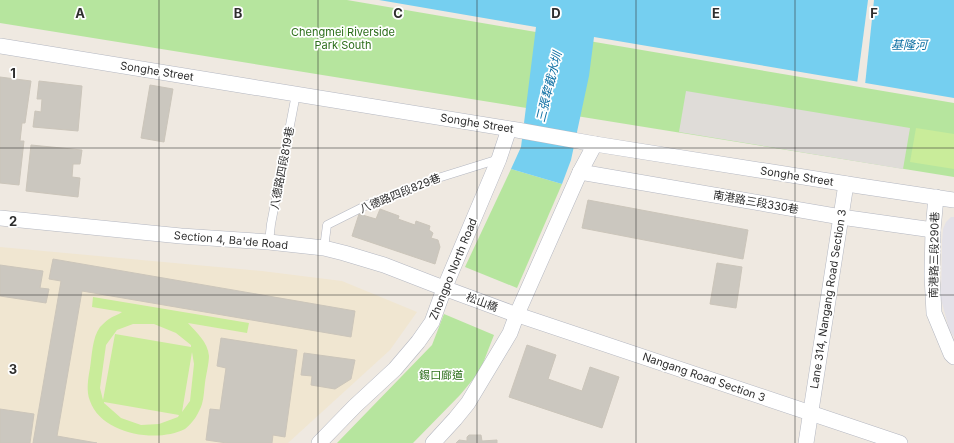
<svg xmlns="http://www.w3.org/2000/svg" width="954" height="443" viewBox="0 0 954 443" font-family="Inter,'Noto Sans TC',sans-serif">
  <rect width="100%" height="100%" fill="#efe9e1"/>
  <polygon fill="#e3e1e8" points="951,217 954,217 954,337 949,329 941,299 942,242 943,229 946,222"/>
  <polygon fill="#f0e6d1" points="0,247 262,271 342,281 417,312 390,350 288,443 0,443"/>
  <g fill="#b6e59e">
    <polygon points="0,0 347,0 954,103 954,177 0,23"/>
    <polygon points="511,169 562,184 517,288 465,267"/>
    <polygon points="444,314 494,335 480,371 460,395 413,443 337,443 432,345"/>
  </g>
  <g fill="#c9ec9a" fill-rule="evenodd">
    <polygon points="916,128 954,134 954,169 910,162"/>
    <path d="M93,297L249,323L247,333L188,323C196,332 208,342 209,356C209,363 206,375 205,383C204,390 204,397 202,404C199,413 193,423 185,429C158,443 102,435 90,401C86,391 88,379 90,368C92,356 92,338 100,327C102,325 106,321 109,319C113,316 118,315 122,312L92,307ZM133,324H154L176,333L191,345V347L115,334L103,400L100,388L106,345L117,330ZM192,352L194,364L190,401L182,412ZM104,402L179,415L178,417L159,424L141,425L121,418L104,403Z"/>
  </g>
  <polygon fill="#dfdcd8" points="686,91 910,128 903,169 679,132"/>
  <polygon fill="#75cff0" points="379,0 954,0 954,98 594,37 589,76 571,160 562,184 511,169 521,147 536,27"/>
  <polygon fill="#efe9e1" points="868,0 874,0 865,85 857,84"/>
  <g fill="#cbc7bf" stroke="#cbc5ba">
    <polygon points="0,77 31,81 25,123 22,123 20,141 24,141 19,185 0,183"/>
    <polygon points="39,81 82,86 78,131 33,127 35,111 41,112 42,99 37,99"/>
    <polygon points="150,85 173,89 164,142 141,138"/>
    <polygon points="31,145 82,150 80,164 73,164 72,177 80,178 78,197 26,191"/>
    <polygon points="588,200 748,230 743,259 582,228"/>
    <polygon points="380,209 399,216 398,219 415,225 416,221 430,226 429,230 433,233 431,238 438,240 440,247 435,264 352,236 359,214 376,219"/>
    <polygon points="53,259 355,311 351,337 82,291 57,436 97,443 33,443 61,281 49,279"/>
    <polygon points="717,263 742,267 736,308 710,304"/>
    <polygon points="0,265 43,271 40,288 49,289 46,303 0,296"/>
    <polygon points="221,338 297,350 285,437 273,435 272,443 227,443 206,440 210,409 220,410 226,368 217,366"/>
    <polygon points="527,345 556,355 548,379 582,391 590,367 619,377 602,428 509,397"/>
    <polygon points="304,353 355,360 351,379 335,389 311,385 312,376 301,375"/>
    <polygon points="0,409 34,414 30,443 0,443"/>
    <polygon points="469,435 481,435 482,441 497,440 497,443 456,443 459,440 467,441 467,437"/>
  </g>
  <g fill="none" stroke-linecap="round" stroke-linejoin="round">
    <defs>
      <g id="lane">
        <polyline points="269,242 271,224 296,94"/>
        <polyline points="324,248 327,225 367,205 438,178 499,159"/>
      </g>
      <g id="street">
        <polyline points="0,46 517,130 595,144 860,186 954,200"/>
        <polyline points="580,172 841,217 933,230"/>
        <polyline points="936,197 933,230 932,275 934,313 951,354 954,357"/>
        <polyline points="0,218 181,236 269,242 324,248 344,253 384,265 433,284 509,312 900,443"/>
        <polyline points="319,443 355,406 395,369 418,342 432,322 444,289 499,159 509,129"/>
        <polyline points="433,443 455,419 468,403 510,333 517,314 580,172 595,144"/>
        <polyline points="806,443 846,184"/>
      </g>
    </defs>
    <use href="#lane" stroke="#b4b7c1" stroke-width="9"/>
    <use href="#street" stroke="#b4b7c1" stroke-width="16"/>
    <use href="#lane" stroke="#fff" stroke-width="8"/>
    <use href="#street" stroke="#fff" stroke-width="15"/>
  </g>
  <path fill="none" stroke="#2e2e2e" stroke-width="1" stroke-opacity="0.55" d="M159,0V443M318,0V443M477,0V443M636,0V443M795,0V443M0,148H954M0,295H954"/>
  <g text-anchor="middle" stroke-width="3.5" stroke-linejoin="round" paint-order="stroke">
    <g font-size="11" fill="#2c6e1b" stroke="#fff">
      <text x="343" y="36">Chengmei Riverside<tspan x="343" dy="13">Park South</tspan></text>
      <text x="441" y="379">錫口廊道</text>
    </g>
    <g font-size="11" fill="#2e2e2e" stroke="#fff">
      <text transform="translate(157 71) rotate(9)" y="4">Songhe Street</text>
      <text transform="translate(477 123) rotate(9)" y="4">Songhe Street</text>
      <text transform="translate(282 168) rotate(-79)" y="4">八德路四段819巷</text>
      <text transform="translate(797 176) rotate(9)" y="4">Songhe Street</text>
      <text transform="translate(400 193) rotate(-22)" y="4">八德路四段829巷</text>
      <text transform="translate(756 202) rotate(10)" y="4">南港路三段330巷</text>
      <text transform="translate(231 240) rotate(5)" y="4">Section 4, Ba'de Road</text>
      <text transform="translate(934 255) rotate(-89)" y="4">南港路三段290巷</text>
      <text transform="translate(453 269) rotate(-68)" y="4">Zhongpo North Road</text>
      <text transform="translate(828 299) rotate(-81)" y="4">Lane 314, Nangang Road Section 3</text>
      <text transform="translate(482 302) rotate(20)" y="4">松山橋</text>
      <text transform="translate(704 377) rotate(19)" y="4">Nangang Road Section 3</text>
    </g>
    <g font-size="12" font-style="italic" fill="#0d6fa3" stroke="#fff">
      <text x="909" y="49">基隆河</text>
      <text transform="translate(549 87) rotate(-76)" y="4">三張犂截水圳</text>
    </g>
  </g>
  <g font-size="13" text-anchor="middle" font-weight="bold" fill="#2e2e2e" stroke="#fff" stroke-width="3.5" stroke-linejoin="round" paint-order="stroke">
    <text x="80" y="18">A</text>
    <text x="238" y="18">B</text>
    <text x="398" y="18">C</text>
    <text x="556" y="18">D</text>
    <text x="716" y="18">E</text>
    <text x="874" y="18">F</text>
    <text x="13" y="78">1</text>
    <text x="13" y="226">2</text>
    <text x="13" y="374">3</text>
  </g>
</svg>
